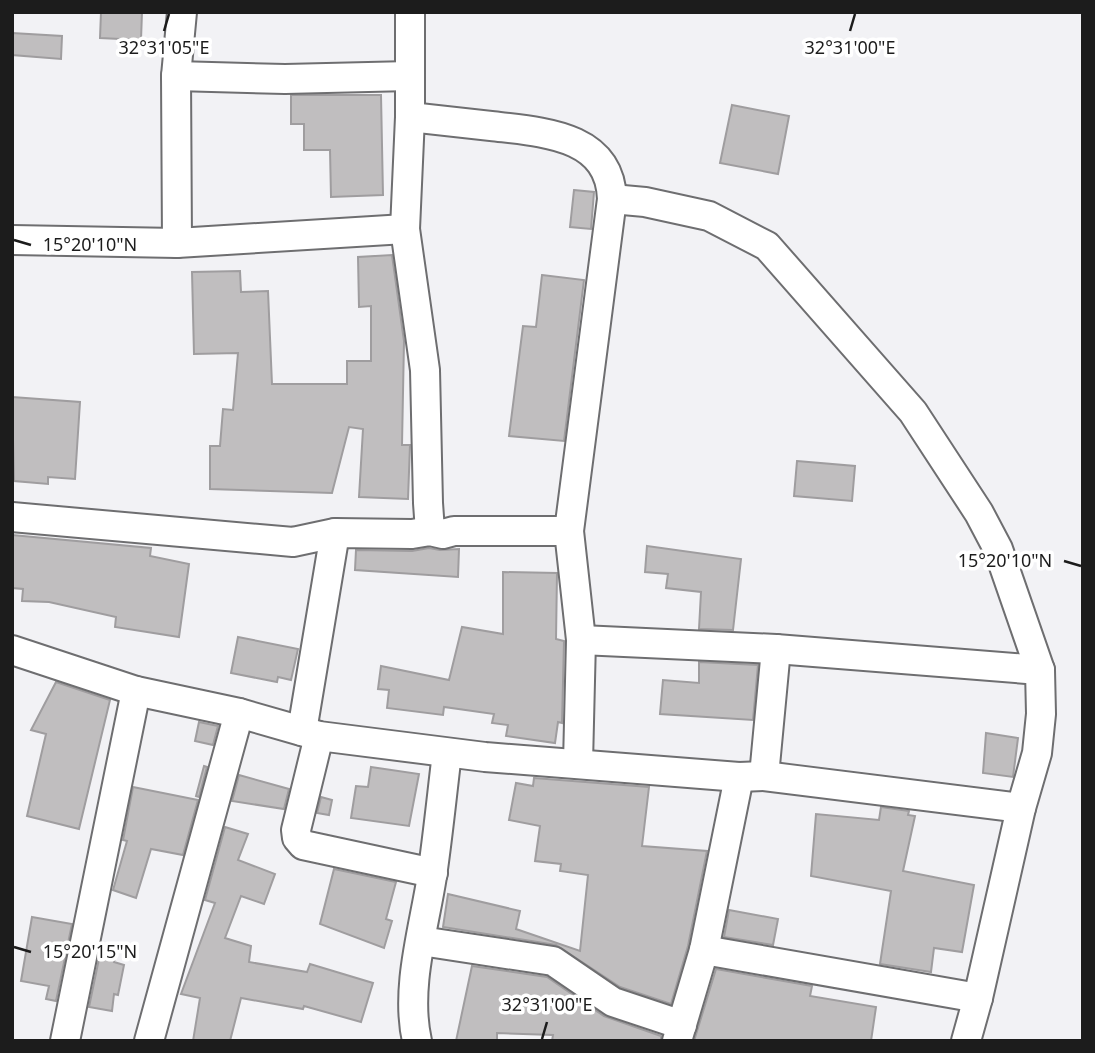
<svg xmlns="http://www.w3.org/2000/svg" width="1095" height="1053" viewBox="0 0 1095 1053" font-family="'Noto Sans',sans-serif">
  <rect width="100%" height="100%" fill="#f2f2f5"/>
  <g fill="#c0bebf" stroke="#9f9d9f" stroke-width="2">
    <polygon points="101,12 142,12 141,40 100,38"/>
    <polygon points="12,33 62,36 61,59 12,55"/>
    <polygon points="291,95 381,95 383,195 331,197 330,150 304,150 304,124 291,124"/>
    <polygon points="732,105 789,116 778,174 720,163"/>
    <polygon points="574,190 594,192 591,229 570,227"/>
    <polygon points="392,255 404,341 402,445 410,445 408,499 359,497 363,429 349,427 332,493 210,489 210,446 220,446 223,409 233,410 238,353 194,354 192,272 240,271 241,292 268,291 272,384 347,384 347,361 371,361 371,306 359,307 358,257"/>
    <polygon points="542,275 584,280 564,441 509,436 523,326 536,327"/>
    <polygon points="12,397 80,402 75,479 48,477 48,484 14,481"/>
    <polygon points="797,461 855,466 852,501 794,496"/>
    <polygon points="12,535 151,548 150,556 189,564 179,637 115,627 116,617 49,602 22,601 23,589 12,588"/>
    <polygon points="647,546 741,559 733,630 699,629 701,592 666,588 668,574 645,572"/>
    <polygon points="429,548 440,550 459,549 458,577 355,570 356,550 412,551"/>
    <polygon points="503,572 557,573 556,639 564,641 562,723 558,722 555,743 506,736 508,725 492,723 494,714 444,707 443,715 387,708 389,690 378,689 381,666 449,680 462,627 503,634"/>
    <polygon points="238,637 298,649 291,680 278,677 277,682 231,673"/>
    <polygon points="699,662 758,665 753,720 660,714 663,680 699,683"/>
    <polygon points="56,682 110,700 79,829 27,816 46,734 31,730"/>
    <polygon points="199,722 218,726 213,745 195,741"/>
    <polygon points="986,733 1018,738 1013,777 983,773"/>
    <polygon points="204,766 207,767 199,797 196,796"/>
    <polygon points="371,767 419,774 409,826 351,818 356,786 368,787"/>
    <polygon points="239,775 289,789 284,809 232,801"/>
    <polygon points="534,778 649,787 642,846 707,851 688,946 671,1004 620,987 556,945 443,927 448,894 520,911 516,929 580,951 588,875 560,871 561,864 535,861 540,826 509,820 516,783 533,786"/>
    <polygon points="133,787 198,800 183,855 151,849 136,898 113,890 127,841 123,840"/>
    <polygon points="321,797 332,800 329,815 317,813"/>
    <polygon points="881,807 909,811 908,815 915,816 903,871 974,885 962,952 934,948 931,972 880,964 891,891 811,876 816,814 879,820"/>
    <polygon points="225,827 248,834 238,860 275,874 264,904 241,896 225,938 251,946 249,962 307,972 310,964 373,983 361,1022 304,1006 303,1009 241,998 230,1041 193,1041 200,998 181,994 215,903 205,900"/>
    <polygon points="334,869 396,882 386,919 392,921 384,948 320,924"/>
    <polygon points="729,910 778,919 773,945 724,937"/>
    <polygon points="32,917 72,924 56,1001 46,999 49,986 21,981"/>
    <polygon points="101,949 116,953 114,962 124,965 118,995 114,994 112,1011 89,1007"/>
    <polygon points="472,966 547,977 604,1016 661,1036 661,1041 552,1041 553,1035 497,1033 497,1041 456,1041"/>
    <polygon points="716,969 812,986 810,996 876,1007 871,1041 694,1041"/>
  </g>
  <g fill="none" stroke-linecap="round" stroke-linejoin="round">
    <defs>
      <g id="street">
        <polyline points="410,12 410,117 405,229 425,370 428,503 430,531"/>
        <polyline points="176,76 285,79 410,76"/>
        <path d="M410,117C437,120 464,123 491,126C541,132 610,134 612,199L569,531L581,640L578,763"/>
        <polyline points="612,199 645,202 709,216 767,246 913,412 979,513 998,549 1040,670 1041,714 1037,753 1021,808 978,998 966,1041"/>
        <polyline points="12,240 177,243 405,229"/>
        <polyline points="177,243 176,76 182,12"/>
        <polyline points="12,517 293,542 335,533 412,534 430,531 443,534 454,531 569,531"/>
        <polyline points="581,640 776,649 1040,670"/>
        <polyline points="12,650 136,691 239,713 319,736 485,757 739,777 764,776 1021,808"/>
        <polyline points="302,731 335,533"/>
        <polyline points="319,736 296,830 297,838 303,845 433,873"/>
        <polyline points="764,776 776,649"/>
        <polyline points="421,941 553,961 613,1002 682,1025"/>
        <polyline points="704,950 978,998"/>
        <polyline points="65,1041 136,691"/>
        <polyline points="149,1041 239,713"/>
        <path d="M417,1041C405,988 424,928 432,876C438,835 442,794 447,753"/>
        <polyline points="677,1041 704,950 739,777"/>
      </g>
    </defs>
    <use href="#street" stroke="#6e6e70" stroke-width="32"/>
    <use href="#street" stroke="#fff" stroke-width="28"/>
  </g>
  <path fill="none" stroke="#1c1c1c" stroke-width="2.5" d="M164,31L169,14M850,31L855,14M14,240L31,245M1064,561L1081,566M14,947L31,952M542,1039L547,1022"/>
  <g font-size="18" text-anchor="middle" fill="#1c1c1c" stroke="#fff" stroke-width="7" stroke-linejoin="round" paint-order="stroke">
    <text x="164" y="54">32°31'05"E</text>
    <text x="850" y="54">32°31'00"E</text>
    <text x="90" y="251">15°20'10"N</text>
    <text x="1005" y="567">15°20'10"N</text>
    <text x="90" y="958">15°20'15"N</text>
    <text x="547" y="1011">32°31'00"E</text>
  </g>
  <rect width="1095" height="1053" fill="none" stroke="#1c1c1c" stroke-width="28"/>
</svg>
